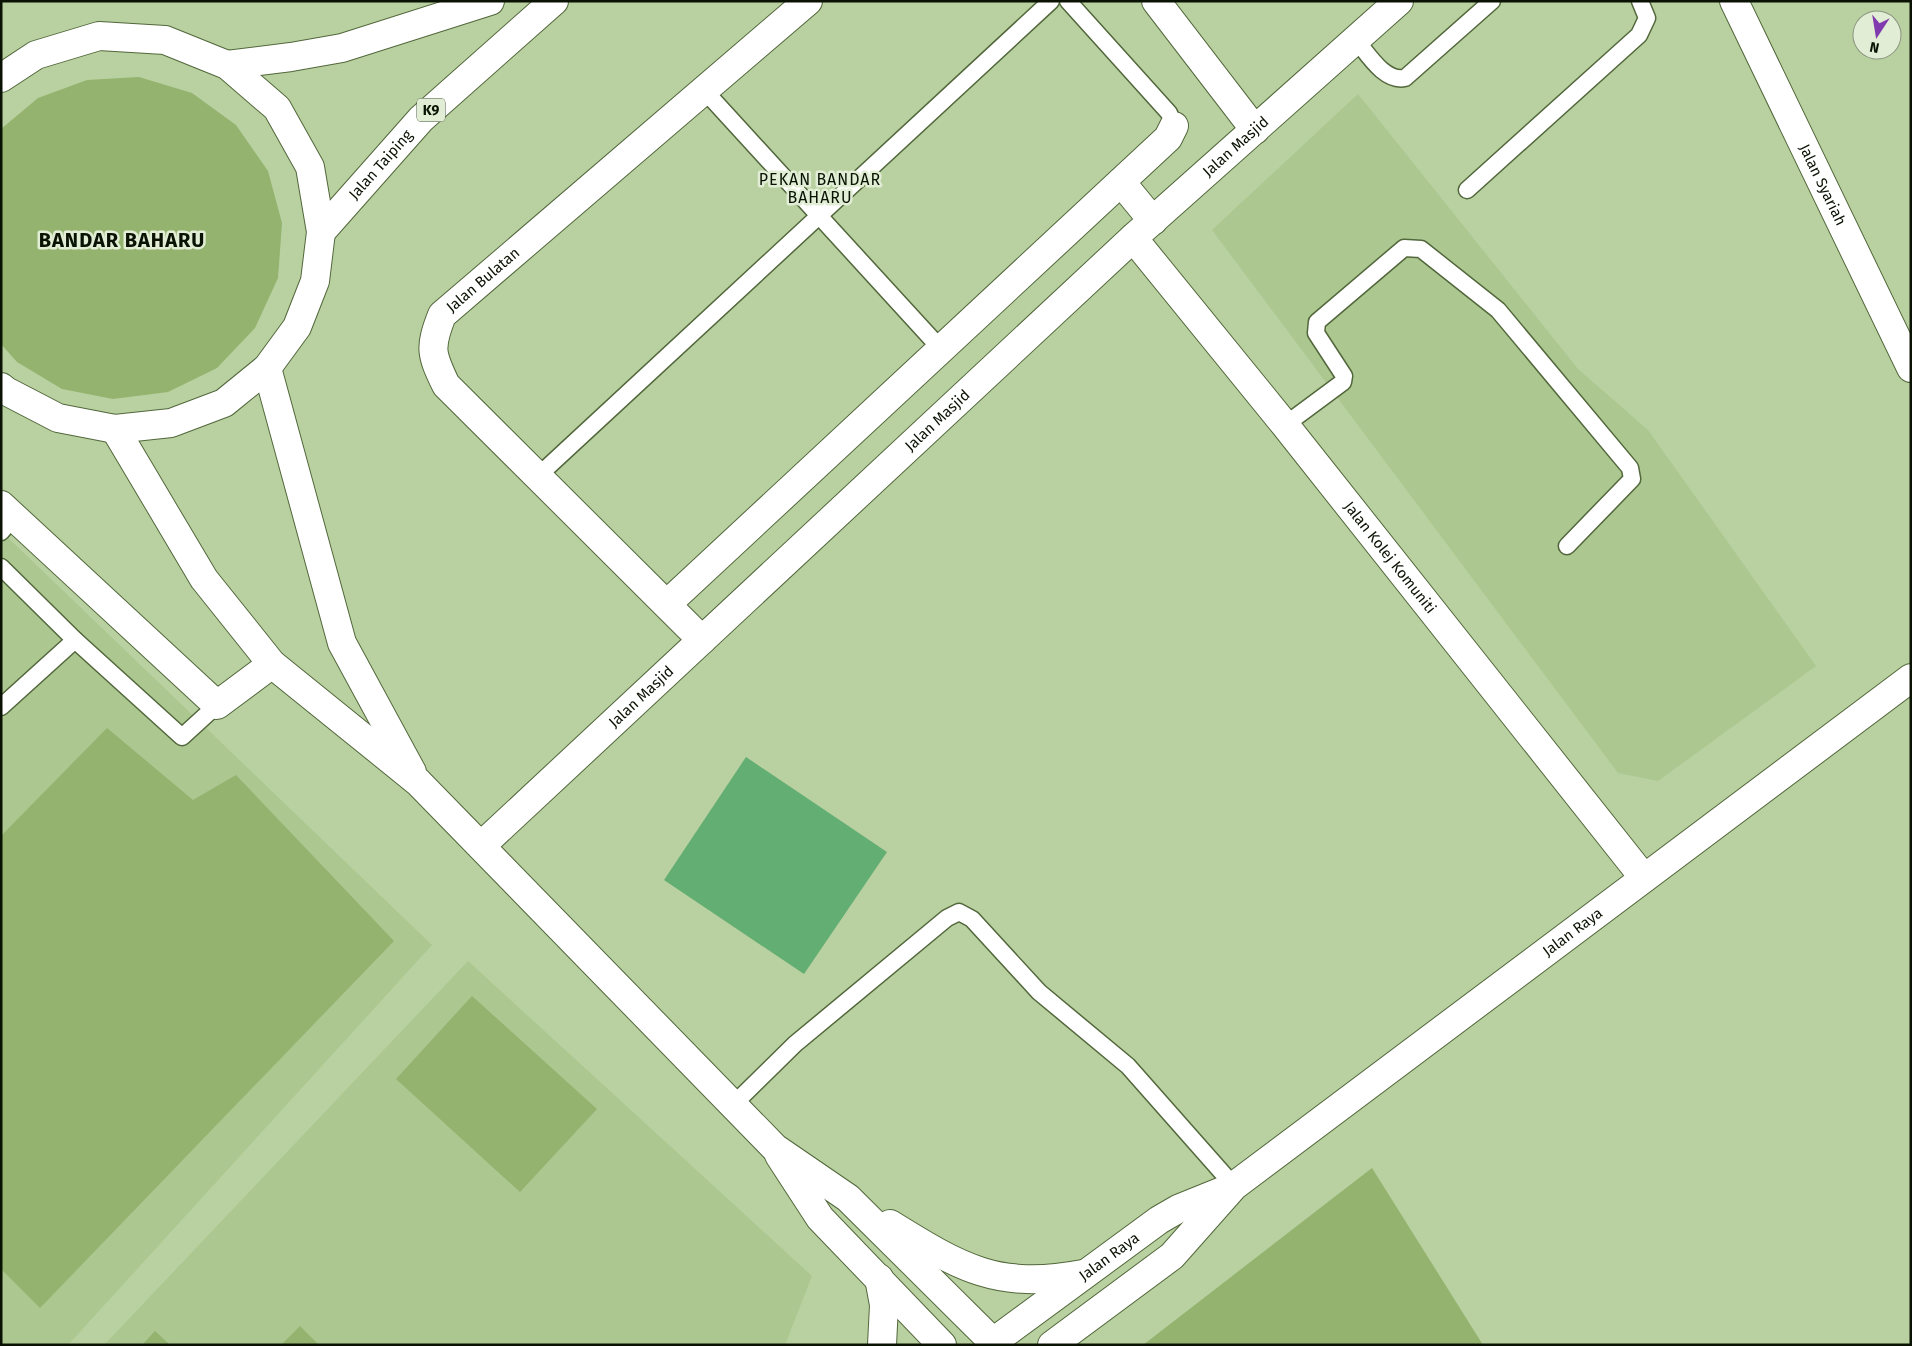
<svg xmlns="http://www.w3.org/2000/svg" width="1912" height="1346" viewBox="0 0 1912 1346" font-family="'Fira Sans',sans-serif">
  <rect width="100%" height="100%" fill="#b9d1a0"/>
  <g fill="#acc790">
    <polygon points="1358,94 1578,369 1648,430 1816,666 1658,781 1618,773 1212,230"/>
    <polygon points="1,531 432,945 68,1345 1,1345"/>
    <polygon points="468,961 812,1276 785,1345 104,1345"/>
  </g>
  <g fill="#93b36f">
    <polygon points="139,77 192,93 236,125 268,171 282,223 278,278 255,328 217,368 168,392 113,399 62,389 17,362 1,344 1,129 38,98 87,80"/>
    <polygon points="107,728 193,800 236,775 394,941 40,1308 1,1269 1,836"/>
    <polygon points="472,996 597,1109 520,1192 396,1079"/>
    <polygon points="1372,1168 1483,1345 1143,1345"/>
    <polygon points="300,1326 319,1345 281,1345"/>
    <polygon points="155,1331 170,1345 142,1345"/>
  </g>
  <polygon fill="#63ae72" points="746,757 887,852 804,974 664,880"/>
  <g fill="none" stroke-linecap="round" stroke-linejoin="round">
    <defs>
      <g id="service">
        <polyline points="1068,1 1169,113 1174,126"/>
        <path d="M1356,40C1368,54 1384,82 1405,78L1492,1"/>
        <polyline points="704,90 941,349"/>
        <polyline points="1467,190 1639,35 1647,18 1640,1"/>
        <polyline points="1285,425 1343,382 1344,376 1316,333 1317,322 1404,248 1421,249 1498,310 1630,468 1632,479 1567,546"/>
        <polyline points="538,476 1051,1"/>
        <polyline points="1,532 14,517"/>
        <polyline points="1,567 75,640 182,737 217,705"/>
        <polyline points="1,707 75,640"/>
        <polyline points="733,1105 795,1044 947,918 959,912 972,919 1039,992 1128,1066 1234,1186"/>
      </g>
      <g id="minor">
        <polyline points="1156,1 1255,130"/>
        <path id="s1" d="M1734,1L1911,368"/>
        <polyline points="1121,182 1153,221"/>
        <path id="s2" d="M1133,238L1285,425L1644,878"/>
        <polyline points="1,505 217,705 272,664"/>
        <polyline points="667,604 1168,138 1174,126"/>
        <path id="s3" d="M702,640L446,385C431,354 429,348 442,315L808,1"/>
        <path id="s4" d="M481,846L1133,238L1399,1"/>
      </g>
      <g id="tertiary">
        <path id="s5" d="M993,1342L1159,1220L1178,1209L1230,1188"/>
        <path id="s6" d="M1052,1345L1172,1256L1234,1186L1911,678"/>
      </g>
      <g id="secondary">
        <polyline points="267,368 342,643 412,772"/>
        <polyline points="115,429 204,579 272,664 418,782 775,1148 848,1198 996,1345"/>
        <polyline points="779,1155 820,1218 942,1345"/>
        <path d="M890,1224C961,1268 997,1290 1083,1274"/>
        <polyline points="879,1278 884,1305 882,1345"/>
      </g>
      <g id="primary">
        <polyline points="227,65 291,57 342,48 490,1"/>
        <polyline points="1,78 36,55 99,36 165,40 227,65 277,108 310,167 321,232 315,281 297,327 267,368 224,403 171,423 115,429 58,418 6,391 1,387"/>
        <path id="s7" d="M321,232L421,119L554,1"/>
      </g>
    </defs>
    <use href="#service" stroke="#52673b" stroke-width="19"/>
    <use href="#minor" stroke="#52673b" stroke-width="30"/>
    <use href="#tertiary" stroke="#52673b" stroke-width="30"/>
    <use href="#secondary" stroke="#52673b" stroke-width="30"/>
    <use href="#primary" stroke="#52673b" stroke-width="30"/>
    <use href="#service" stroke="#fff" stroke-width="16"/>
    <use href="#minor" stroke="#fff" stroke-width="28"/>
    <use href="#tertiary" stroke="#fff" stroke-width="28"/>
    <use href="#secondary" stroke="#fff" stroke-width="28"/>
    <use href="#primary" stroke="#fff" stroke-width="28"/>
  </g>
  <g text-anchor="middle" stroke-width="5" stroke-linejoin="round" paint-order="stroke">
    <rect fill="#e1edd4" stroke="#4a5442" stroke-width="1" x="417" y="98.5" width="28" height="23" rx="4"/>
    <g font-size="14" font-weight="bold" fill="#0a1203">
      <text x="431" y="115">K9</text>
    </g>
    <g font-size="15" fill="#0a1203" stroke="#e1edd4">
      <text dy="5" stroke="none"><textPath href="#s4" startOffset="1029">Jalan Masjid</textPath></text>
      <text dy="5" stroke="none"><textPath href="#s7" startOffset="90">Jalan Taiping</textPath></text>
      <text dy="5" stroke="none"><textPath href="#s1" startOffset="204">Jalan Syariah</textPath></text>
      <text dy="5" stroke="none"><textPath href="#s3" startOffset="489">Jalan Bulatan</textPath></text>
      <text dy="5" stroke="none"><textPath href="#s4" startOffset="624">Jalan Masjid</textPath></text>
      <text dy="5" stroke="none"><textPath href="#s2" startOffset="410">Jalan Kolej Komuniti</textPath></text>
      <text dy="5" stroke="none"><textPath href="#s4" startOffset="219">Jalan Masjid</textPath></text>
      <text dy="5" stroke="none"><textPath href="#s6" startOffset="666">Jalan Raya</textPath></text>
      <text dy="5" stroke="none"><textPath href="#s5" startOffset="144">Jalan Raya</textPath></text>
    </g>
    <g font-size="16" letter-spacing="1" fill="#0a1203" stroke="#e1edd4">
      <text x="820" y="185">PEKAN BANDAR<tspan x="820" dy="18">BAHARU</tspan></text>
    </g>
    <g font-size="20" font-weight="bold" letter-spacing="1" fill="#0a1203" stroke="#e1edd4">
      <text x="122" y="247">BANDAR BAHARU</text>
    </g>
  </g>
  <rect width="1912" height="1346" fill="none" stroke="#0a1203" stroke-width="5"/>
  <g transform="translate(1877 35) rotate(192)"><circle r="24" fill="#e1edd4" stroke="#8b9580"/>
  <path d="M0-4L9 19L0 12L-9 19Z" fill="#803bae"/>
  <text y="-8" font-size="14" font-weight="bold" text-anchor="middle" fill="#0a1203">N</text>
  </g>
</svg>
